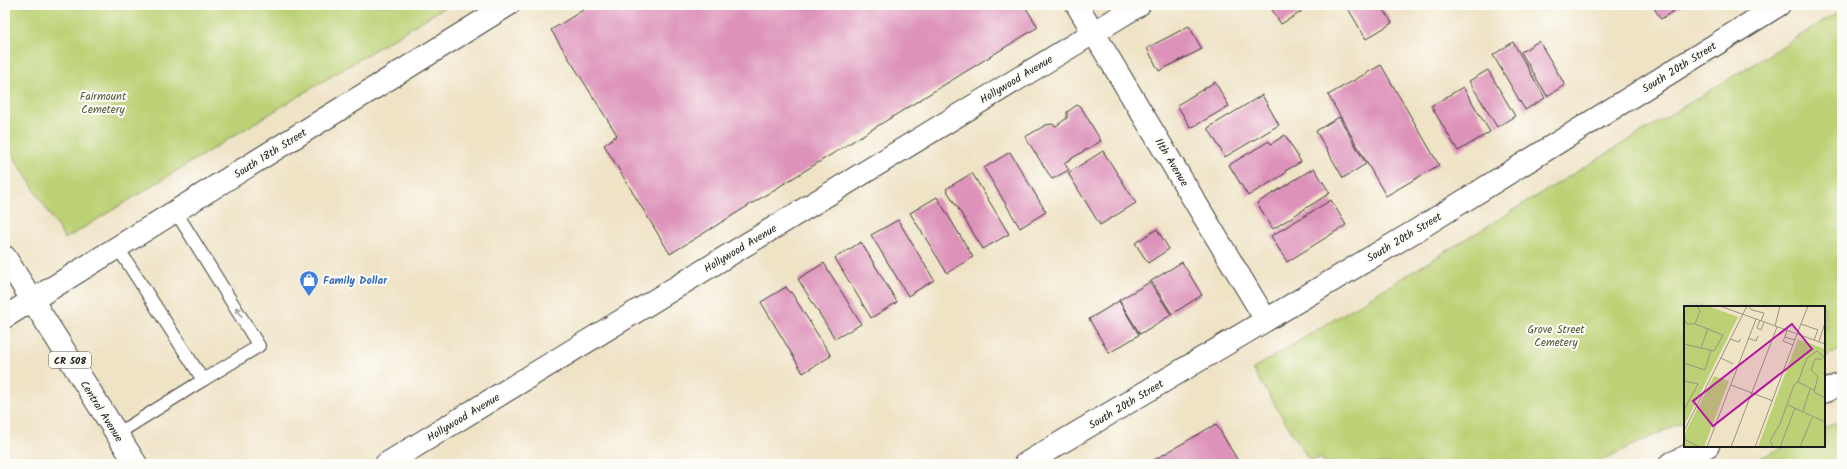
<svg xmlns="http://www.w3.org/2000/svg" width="1847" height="469" viewBox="0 0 1847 469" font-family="Kalam,sans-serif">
  <rect width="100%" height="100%" fill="#fdfcf7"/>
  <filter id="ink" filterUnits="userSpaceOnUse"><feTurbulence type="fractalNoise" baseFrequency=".025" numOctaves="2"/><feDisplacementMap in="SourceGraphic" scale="8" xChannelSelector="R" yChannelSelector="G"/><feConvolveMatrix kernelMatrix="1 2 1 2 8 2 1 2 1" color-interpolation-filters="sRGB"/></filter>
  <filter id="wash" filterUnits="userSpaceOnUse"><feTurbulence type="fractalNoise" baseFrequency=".012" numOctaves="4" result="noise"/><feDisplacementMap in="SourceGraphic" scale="16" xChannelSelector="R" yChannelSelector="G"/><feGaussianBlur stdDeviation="0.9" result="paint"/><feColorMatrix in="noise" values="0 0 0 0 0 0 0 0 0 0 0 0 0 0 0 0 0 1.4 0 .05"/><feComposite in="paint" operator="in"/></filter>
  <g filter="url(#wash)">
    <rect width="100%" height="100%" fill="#efe3c6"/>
    <g fill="#bcd175" stroke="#6c7648">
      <polygon points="5,5 448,5 65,239 5,142"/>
      <polygon points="1842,10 1842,349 1824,357 1824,307 1685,307 1685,421 1593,464 1325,464 1322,458 1309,460 1253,369"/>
      <polygon points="1842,420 1842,464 1747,464 1786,446 1824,446 1824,428"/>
    </g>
    <g id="blocks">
      <g fill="#dd92b9">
        <polygon points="591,5 1024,5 1038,27 670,254 604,145 617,135 551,30"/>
        <polygon points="1269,5 1297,5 1301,12 1281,24"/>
        <polygon points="1346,5 1381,5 1392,23 1366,39"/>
        <polygon points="1652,5 1683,5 1661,19"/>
        <polygon points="1189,26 1202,49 1159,71 1147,48"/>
        <polygon points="1539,41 1565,85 1547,96 1521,52"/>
        <polygon points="1513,42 1545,98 1525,110 1493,55"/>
        <polygon points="1381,65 1439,165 1386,196 1328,95"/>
        <polygon points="1488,70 1515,116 1497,127 1469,81"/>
        <polygon points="1215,82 1229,106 1191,128 1177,105"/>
        <polygon points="1463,87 1490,132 1458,151 1431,106"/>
        <polygon points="1262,95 1279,125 1225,157 1208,128"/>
        <polygon points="1077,105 1081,107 1101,141 1064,163 1069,170 1052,179 1025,137 1046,125 1052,124 1056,126 1067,118 1067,112"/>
        <polygon points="1339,117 1366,164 1343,178 1316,131"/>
        <polygon points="1285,135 1301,162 1285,171 1286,173 1248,196 1229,165 1269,141 1271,144"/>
        <polygon points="1103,151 1136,203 1100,225 1068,173"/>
        <polygon points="1010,152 1046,212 1020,228 984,168"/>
        <polygon points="1314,168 1330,193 1273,229 1257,203"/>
        <polygon points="972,173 1009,234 983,249 946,189"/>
        <polygon points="937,197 973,257 947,273 910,213"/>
        <polygon points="1331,200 1346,225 1287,262 1271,236"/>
        <polygon points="898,220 934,280 908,296 871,235"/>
        <polygon points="1157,229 1169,249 1148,263 1135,243"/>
        <polygon points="861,242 897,302 871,318 835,258"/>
        <polygon points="1182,262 1202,295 1172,314 1151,281"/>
        <polygon points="824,263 861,324 835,339 798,279"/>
        <polygon points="1150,282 1171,315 1140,334 1119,300"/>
        <polygon points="786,287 790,293 791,292 831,356 803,373 761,302"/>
        <polygon points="1119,301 1139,335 1109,353 1089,319"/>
        <polygon points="1216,424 1238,461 1233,464 1147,464"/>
      </g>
    </g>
  </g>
  <g filter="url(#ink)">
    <use href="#blocks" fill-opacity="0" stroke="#3c3a36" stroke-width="1"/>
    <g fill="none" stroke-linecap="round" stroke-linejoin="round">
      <defs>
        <g id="lane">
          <polyline points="176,212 259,346 203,380"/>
          <polyline points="117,434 203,380 118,248"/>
        </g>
        <g id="street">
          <polyline points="1077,5 1266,320"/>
          <polyline points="386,464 1139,5"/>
          <polyline points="1025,464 1417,230 1779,5"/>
        </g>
        <g id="secondary">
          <polyline points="5,317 508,5"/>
          <polyline points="1824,392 1842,383"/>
          <polyline points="1670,464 1708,446"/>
        </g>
        <polyline id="primary" points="5,257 136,464"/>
      </defs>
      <use href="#lane" stroke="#3c3a36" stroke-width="14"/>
      <use href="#street" stroke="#3c3a36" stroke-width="24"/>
      <use href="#secondary" stroke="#3c3a36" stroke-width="24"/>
      <use href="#primary" stroke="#3c3a36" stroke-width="24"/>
      <use href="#lane" stroke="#fff" stroke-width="12"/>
      <use href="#street" stroke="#fff" stroke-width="22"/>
      <use href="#secondary" stroke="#fff" stroke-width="22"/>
      <use href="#primary" stroke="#fff" stroke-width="22"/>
    </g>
    <defs><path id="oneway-shaft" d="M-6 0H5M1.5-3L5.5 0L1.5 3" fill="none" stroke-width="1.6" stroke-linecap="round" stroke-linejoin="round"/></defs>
    <use stroke="#999" href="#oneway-shaft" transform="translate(239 312) rotate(-122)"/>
  </g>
  <defs>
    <symbol id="shop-pin" viewBox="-11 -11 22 30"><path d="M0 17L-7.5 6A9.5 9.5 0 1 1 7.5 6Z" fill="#3f7fe0" stroke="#fdfcf7"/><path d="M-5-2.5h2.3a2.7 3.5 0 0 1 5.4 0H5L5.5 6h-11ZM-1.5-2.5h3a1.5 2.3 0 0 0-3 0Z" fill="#fff"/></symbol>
  </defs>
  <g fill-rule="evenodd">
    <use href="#shop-pin" x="298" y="269" width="22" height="30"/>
  </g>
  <g text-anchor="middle" stroke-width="4" stroke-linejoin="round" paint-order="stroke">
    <rect fill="#fdfcf7" stroke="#605f5e" stroke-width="1" x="49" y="352" width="42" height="16" rx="3"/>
    <g font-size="10" font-weight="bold" fill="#1c1c1c">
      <text x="70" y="364">CR 508</text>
    </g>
    <g font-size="11" fill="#1c1c1c" stroke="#fdfcf7">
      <text transform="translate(1679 67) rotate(-32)" y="4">South 20th Street</text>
      <text transform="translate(1016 79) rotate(-31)" y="4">Hollywood Avenue</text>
      <text transform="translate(270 153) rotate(-32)" y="4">South 18th Street</text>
      <text transform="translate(1172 162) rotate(59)" y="4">11th Avenue</text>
      <text transform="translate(1404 237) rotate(-31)" y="4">South 20th Street</text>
      <text transform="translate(740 248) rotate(-31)" y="4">Hollywood Avenue</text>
      <text transform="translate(1126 404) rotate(-31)" y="4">South 20th Street</text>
      <text transform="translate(102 411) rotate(58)" y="4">Central Avenue</text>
      <text transform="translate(463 417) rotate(-31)" y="4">Hollywood Avenue</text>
    </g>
    <g font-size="11" fill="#545b3b" stroke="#fdfcf7">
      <text x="103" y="100">Fairmount<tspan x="103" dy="13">Cemetery</tspan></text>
      <text x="1556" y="333">Grove Street<tspan x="1556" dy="13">Cemetery</tspan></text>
    </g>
    <g font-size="11" font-weight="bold" fill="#366cbe" stroke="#fdfcf7" text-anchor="start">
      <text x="323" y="284">Family Dollar</text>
    </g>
  </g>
  <g transform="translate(1684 306)">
    <rect width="141" height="141" fill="#efe3c6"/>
    <path d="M0,0H24L54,11L0,120ZM114,33L141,43V141H74ZM30,70L45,75L20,141H0V129Z" fill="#bcd175"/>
    <path fill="none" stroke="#9b9382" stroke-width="1" d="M36,0L141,38M64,0L68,4L80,7L77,15M0,13L3,18H11M76,14L73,22L77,24L80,16M117,18L134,24L130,34M91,20L96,0M103,24L101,31L111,34M113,28L124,0M101,31L99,35L109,39M64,32L72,35L74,30M46,33L55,36L56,33M135,35L141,17M0,38L30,45L39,29L11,18L16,5L13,0M17,42L24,22M37,52L49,58M138,53H131L127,64L134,71L130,86L141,92M0,57L21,64L27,44M0,75L14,78L0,104M114,76L130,84M47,79L89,95M104,99L141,116M119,105L126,83M0,125L63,0M0,133L15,141M23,141L72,13M47,141L93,21M71,141L113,28M89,141L86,135L96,118L110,79L114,76L123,52L133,45L140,51M96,141L111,102M116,141L128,112"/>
    <path fill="#b5179e" fill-opacity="0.15" stroke="#b5179e" stroke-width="2" d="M108,18L128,43L29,120L9,95Z"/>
    <rect width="141" height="141" fill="none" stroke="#1c1c1c" stroke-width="2"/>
  </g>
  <rect width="1847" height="469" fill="none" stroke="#fdfcf7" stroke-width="20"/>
</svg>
